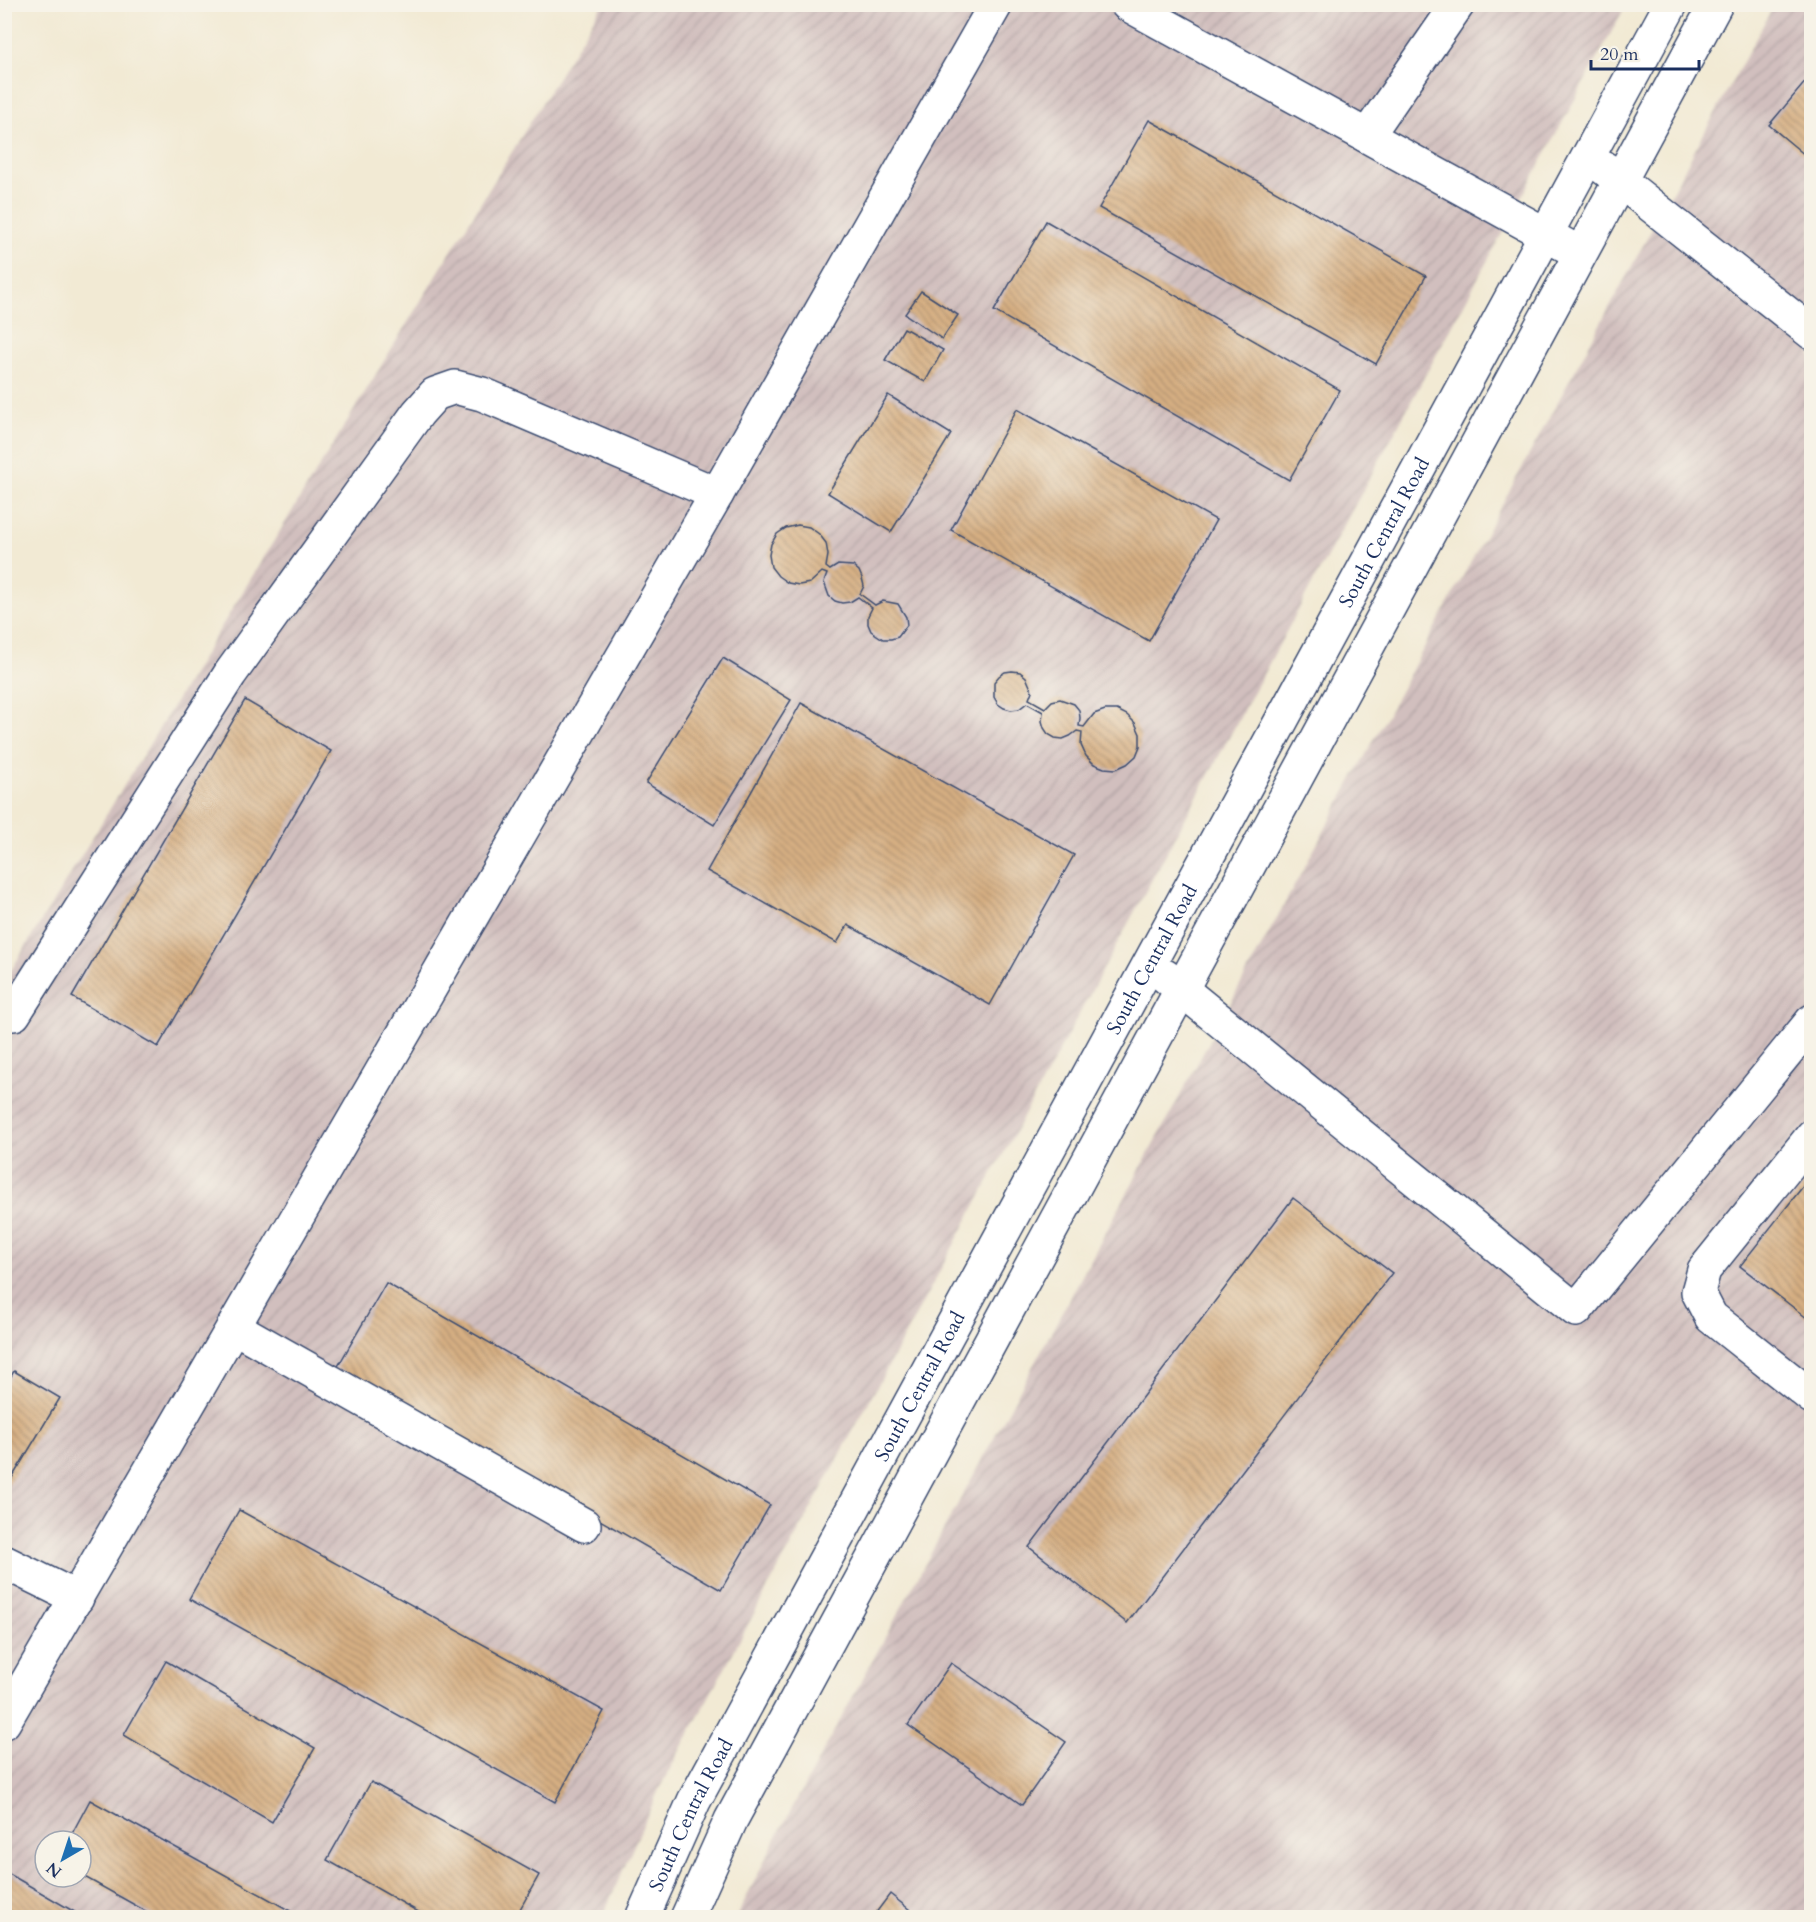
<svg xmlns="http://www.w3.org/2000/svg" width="1816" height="1922" viewBox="0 0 1816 1922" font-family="Cardo,serif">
  <defs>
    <pattern id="industrial-furrows" width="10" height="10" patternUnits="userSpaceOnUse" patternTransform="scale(1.5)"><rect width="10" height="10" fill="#d1bfbe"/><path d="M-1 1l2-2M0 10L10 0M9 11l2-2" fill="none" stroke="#b3a4a6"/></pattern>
    <pattern id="building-back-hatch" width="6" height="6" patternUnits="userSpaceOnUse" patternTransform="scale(1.5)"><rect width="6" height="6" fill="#d6af82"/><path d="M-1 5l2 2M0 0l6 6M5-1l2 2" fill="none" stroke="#ad8f6e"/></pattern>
  </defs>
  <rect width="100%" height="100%" fill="#f7f3e8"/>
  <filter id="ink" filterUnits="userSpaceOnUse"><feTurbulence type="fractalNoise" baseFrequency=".0167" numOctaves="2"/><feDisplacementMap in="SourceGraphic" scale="12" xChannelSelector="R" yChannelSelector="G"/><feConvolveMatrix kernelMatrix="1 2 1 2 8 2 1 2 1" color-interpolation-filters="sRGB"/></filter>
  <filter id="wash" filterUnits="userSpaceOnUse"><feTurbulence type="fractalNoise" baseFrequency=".008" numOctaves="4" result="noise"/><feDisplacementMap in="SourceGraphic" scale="24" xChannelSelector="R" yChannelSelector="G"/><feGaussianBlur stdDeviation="1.35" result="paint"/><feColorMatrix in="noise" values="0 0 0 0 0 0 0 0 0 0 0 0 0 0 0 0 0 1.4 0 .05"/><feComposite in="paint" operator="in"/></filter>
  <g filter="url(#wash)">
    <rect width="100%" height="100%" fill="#f2ead4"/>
    <g fill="url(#industrial-furrows)" fill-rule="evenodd">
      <path d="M602,5H1626L660,1787L602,1917H5L4,982ZM45,1841H81V1877H45Z"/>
      <polygon points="1774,5 1811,5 1811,1917 736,1918 777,1836"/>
    </g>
    <g id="blocks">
      <g fill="url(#building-back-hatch)">
        <polygon points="1812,74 1812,161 1769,125"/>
        <polygon points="1149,120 1426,276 1376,364 1099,208"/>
        <polygon points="1046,221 1340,390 1289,480 994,311"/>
        <polygon points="921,291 958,315 942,339 905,314"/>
        <polygon points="904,328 943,350 925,382 885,360"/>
        <polygon points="888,395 951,434 891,532 828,493"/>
        <polygon points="1017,409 1216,520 1149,641 951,530"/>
        <polygon points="798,525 809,527 819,534 826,543 828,555 826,567 830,570 838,565 853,566 859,571 862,578 864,586 860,594 875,605 883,601 898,604 906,617 907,625 898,637 891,639 883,639 871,631 868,624 868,616 872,608 858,597 850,602 842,603 835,601 829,596 824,582 827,574 822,572 810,583 799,585 788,583 778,576 771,567 769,555 771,544 777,534 786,528"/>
        <polygon points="723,658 791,700 714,825 646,783"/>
        <polygon points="1012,671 1020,672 1026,677 1032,691 1029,699 1045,708 1052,701 1060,699 1074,704 1079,710 1080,718 1079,726 1084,727 1094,714 1105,710 1117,710 1127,715 1135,723 1140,734 1140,746 1136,756 1127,764 1116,769 1104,768 1094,764 1086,756 1081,745 1082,732 1077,731 1070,736 1063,739 1055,738 1048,734 1044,728 1042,721 1043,712 1027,703 1019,709 1011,710 1004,708 998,704 994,697 994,682 999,676 1005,672"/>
        <polygon points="245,700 331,751 158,1047 72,997"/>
        <polygon points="801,703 1074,855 990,1005 848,925 837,943 707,871"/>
        <polygon points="1812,1175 1812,1322 1740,1266"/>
        <polygon points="1293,1198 1392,1273 1127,1623 1029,1547"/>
        <polygon points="386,1283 770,1505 721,1590 337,1368"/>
        <polygon points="14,1371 60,1398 4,1491 4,1388"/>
        <polygon points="239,1510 604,1711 555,1802 189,1599"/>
        <polygon points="166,1661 315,1748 272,1822 124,1735"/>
        <polygon points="951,1663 1066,1742 1022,1805 908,1725"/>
        <polygon points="371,1782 539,1875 515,1918 429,1918 327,1860"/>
        <polygon points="90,1800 303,1918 158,1918 81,1875 81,1841 68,1841"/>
        <polygon points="4,1871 85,1918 4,1918"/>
        <polygon points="890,1894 920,1918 872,1918"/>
      </g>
    </g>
  </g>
  <g filter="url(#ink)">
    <use href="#blocks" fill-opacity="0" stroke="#3b4b70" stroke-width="1.5"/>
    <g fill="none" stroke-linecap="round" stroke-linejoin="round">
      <defs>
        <g id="minor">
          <polyline points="1127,4 1565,245"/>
          <polyline points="1367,136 1458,4"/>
          <polyline points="1604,168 1812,333"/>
          <polyline points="1165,976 1576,1310 1812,1021"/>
          <polyline points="14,1014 230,674 418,413 435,394 455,387 482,394 717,494"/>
          <polyline points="1812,1136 1704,1270 1698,1292 1711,1317 1812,1397"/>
          <polyline points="234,1327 584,1525"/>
          <polyline points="4,1562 77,1598"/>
          <polyline points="4,1722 717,494 996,4"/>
          <path id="s1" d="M642,1918L694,1801L1671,4"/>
          <polyline points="687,1918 731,1820 1716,4"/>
        </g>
      </defs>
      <use href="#minor" stroke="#3b4b70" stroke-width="36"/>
      <use href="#minor" stroke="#fff" stroke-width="33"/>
    </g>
  </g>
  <g text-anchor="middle" stroke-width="4.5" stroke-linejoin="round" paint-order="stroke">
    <g font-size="20" fill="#1b2f5e" stroke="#f7f3e8">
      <text dy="7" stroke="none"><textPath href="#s1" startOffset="1572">South Central Road</textPath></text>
      <text dy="7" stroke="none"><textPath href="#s1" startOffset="1086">South Central Road</textPath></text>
      <text dy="7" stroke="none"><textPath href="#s1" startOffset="600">South Central Road</textPath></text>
      <text dy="7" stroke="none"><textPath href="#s1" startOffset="114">South Central Road</textPath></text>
    </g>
  </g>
  <rect width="1816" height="1922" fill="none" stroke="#f7f3e8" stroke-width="24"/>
  <g transform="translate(63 1859) rotate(219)"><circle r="28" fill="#f7f3e8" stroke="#9fa5b1" stroke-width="1.5"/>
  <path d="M0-4.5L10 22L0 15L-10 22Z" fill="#1f6fb2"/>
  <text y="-9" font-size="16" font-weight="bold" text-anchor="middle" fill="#1b2f5e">N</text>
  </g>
  <path d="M1591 60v9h108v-9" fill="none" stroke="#1b2f5e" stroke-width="3"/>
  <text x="1600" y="60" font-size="18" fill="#1b2f5e" stroke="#f7f3e8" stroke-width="4.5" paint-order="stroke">20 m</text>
</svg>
